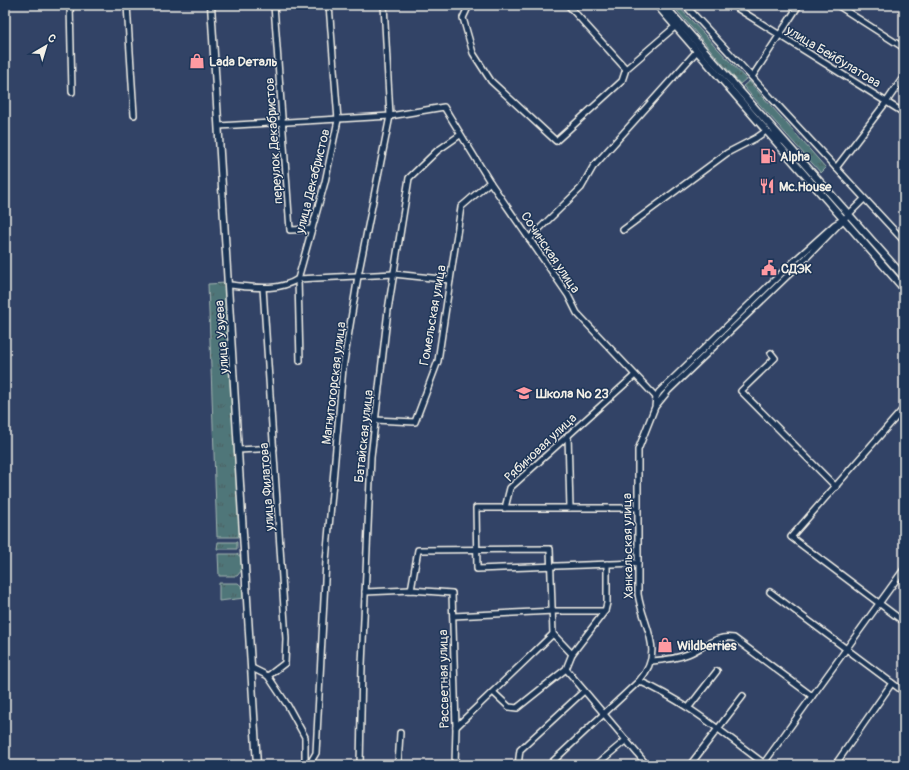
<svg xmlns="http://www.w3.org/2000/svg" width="909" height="770" viewBox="0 0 909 770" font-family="Pangolin,sans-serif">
  <defs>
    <pattern id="grass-tufts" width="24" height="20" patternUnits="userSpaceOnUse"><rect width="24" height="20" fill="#507679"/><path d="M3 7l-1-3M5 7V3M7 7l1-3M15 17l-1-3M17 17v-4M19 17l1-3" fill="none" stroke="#4c5f60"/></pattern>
  </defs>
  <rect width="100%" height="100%" fill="#324366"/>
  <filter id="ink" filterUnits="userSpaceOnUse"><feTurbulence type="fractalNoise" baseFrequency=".025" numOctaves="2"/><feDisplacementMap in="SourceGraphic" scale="8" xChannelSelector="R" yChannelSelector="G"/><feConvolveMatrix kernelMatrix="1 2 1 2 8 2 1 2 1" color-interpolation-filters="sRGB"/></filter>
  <g filter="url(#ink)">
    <g fill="url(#grass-tufts)" stroke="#a2b4b0">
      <polygon points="672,5 677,5 746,79 740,84"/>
      <polygon points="749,81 826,168 821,173 743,86"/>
      <polygon points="226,283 242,530 238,537 217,537 208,284"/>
      <polygon points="218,542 237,542 237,549 217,549"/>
      <polygon points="218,554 237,554 241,557 242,570 237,576 219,576"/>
      <polygon points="219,583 238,583 245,589 245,598 219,601"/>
    </g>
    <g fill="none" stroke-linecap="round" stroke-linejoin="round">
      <defs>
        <g id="minor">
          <polyline points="70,5 72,92"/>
          <polyline points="127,5 134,115"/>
          <polyline points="274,5 290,230 312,229"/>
          <polyline points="469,5 463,18 473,53 491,81 556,141 622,81 626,69 677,25"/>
          <polyline points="568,5 626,69"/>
          <polyline points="685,5 904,241"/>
          <polyline points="732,5 904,113"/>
          <polyline points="837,5 904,48"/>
          <polyline points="752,77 799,5"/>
          <polyline points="219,126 390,116 444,107 490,182 568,295 577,313 656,397"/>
          <polyline points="836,168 887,101 904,76"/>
          <polyline points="846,217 864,199"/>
          <polyline points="623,230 727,153 756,138 766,131 782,141"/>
          <polyline points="529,239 581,188 593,167 697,51"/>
          <path d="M229,285C252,287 278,292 298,279L394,274L450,280"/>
          <polyline points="263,288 286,639 285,663 268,676"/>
          <polyline points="771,353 775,358 741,391 836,487"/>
          <polyline points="300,361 298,279 325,182 338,120 329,5"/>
          <polyline points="904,408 791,537 904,622"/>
          <polyline points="375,420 415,422 438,361 461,207 490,182"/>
          <polyline points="568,435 570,508"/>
          <polyline points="239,450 274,448"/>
          <polyline points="505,508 510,488 635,375"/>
          <polyline points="637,508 476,508 477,569 638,563"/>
          <polyline points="411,590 418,550 550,549 553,634 572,654"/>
          <polyline points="365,592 411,590 452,593 456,727 455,765"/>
          <polyline points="770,592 904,692"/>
          <polyline points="453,616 554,611 605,611"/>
          <path d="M652,661C664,660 676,659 688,654C705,647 715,635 734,638L812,696"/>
          <polyline points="252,668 268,676 288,706 305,737 305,765"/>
          <polyline points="566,669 647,765"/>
          <path d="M639,681C687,702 724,734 766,765"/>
          <polyline points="493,692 509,707 517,708 566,669 572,654 605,611 607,603 607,564"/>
          <polyline points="689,707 717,671"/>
          <polyline points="456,727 553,634"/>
          <polyline points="764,763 904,569"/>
          <polyline points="309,765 316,753 326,561 343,368 358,276 390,116 384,5"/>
          <polyline points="360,765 362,665 371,457 388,310 409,178 437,151 460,135"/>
          <polyline points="398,765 400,733"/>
          <polyline points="518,765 520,750 584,691"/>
          <path d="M549,765L639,681C666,651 643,627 638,594V450L655,407L669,390L806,258L844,219L834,225L793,262L659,392L656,397L655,407"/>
          <polyline points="596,765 626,740"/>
          <polyline points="690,765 743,696"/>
          <polyline points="835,765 892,683"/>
        </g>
        <g id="major">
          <polyline points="211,5 257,765"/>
          <polyline points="657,5 904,289"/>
          <polyline points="664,5 904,277"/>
        </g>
      </defs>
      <use href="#minor" stroke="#f4f1e8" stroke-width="8"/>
      <use href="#major" stroke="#f4f1e8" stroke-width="9"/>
      <use href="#minor" stroke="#1d3557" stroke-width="5"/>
      <use href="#major" stroke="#1d3557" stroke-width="6"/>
    </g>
  </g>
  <defs>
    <symbol id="shop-bare" viewBox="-9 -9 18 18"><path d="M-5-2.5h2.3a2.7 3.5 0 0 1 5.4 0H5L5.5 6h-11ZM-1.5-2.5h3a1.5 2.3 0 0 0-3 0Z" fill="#ff9aa2" stroke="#1d3557" stroke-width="2.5" paint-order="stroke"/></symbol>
    <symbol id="fuel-bare" viewBox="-9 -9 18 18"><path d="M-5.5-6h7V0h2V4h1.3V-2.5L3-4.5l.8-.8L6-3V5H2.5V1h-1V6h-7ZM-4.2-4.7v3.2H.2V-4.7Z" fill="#ff9aa2" stroke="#1d3557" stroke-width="2.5" paint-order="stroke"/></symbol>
    <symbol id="restaurant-bare" viewBox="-9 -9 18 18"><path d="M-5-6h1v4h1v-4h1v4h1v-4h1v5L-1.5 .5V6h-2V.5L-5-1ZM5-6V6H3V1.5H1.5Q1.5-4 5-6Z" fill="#ff9aa2" stroke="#1d3557" stroke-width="2.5" paint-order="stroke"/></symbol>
    <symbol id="civic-bare" viewBox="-9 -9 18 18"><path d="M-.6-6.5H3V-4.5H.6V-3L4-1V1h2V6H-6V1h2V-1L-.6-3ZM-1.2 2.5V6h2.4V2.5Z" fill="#ff9aa2" stroke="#1d3557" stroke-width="2.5" paint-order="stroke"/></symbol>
    <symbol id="school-bare" viewBox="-9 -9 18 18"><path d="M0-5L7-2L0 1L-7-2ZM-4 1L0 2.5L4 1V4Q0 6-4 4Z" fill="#ff9aa2" stroke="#1d3557" stroke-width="2.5" paint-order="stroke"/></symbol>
  </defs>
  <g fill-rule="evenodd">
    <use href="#shop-bare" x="186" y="50" width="22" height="22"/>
    <use href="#fuel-bare" x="757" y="145" width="22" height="22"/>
    <use href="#restaurant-bare" x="756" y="175" width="22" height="22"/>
    <use href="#civic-bare" x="758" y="257" width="22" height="22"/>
    <use href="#school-bare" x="513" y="382" width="22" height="22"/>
    <use href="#shop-bare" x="654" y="634" width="22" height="22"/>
  </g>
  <g text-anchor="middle" stroke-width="3" stroke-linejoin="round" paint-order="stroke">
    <g font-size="13" fill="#f4f1e8" stroke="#1d3557">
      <text transform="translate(834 56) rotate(31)" y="5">улица Бейбулатова</text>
      <text transform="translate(273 141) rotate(-94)" y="5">переулок Декабристов</text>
      <text transform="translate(312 181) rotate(-76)" y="5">улица Декабристов</text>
      <text transform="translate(551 252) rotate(56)" y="5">Сочинская улица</text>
      <text transform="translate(432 315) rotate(-80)" y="5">Гомельская улица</text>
      <text transform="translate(221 337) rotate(-94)" y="5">улица Узуева</text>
      <text transform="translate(333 383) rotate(-83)" y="5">Магнитогорская улица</text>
      <text transform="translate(363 436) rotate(-84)" y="5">Батайская улица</text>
      <text transform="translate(540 447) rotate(-43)" y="5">Рябиновая улица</text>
      <text transform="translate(266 487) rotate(-94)" y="5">улица Филатова</text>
      <text transform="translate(627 546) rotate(-91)" y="5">Ханкальская улица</text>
      <text transform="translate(443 679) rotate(-91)" y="5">Рассветная улица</text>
    </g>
    <g font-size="13" font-weight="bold" fill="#f4f1e8" stroke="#1d3557" text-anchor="start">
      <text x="209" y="66">Lada Dеталь</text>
      <text x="780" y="161">Alpha</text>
      <text x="779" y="191">Mc.House</text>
      <text x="781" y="273">СДЭК</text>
      <text x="536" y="398">Школа № 23</text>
      <text x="677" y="650">Wildberries</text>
    </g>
  </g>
  <rect width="909" height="770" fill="none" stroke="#1d3557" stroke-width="20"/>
  <rect x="10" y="10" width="889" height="750" fill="none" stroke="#f4f1e8" stroke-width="1.5" filter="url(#ink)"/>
  <g transform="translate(46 46) rotate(38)" stroke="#1d3557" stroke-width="3" paint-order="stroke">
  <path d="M0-3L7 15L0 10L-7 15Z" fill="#f4f1e8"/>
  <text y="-6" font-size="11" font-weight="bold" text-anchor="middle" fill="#f4f1e8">С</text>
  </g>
</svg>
